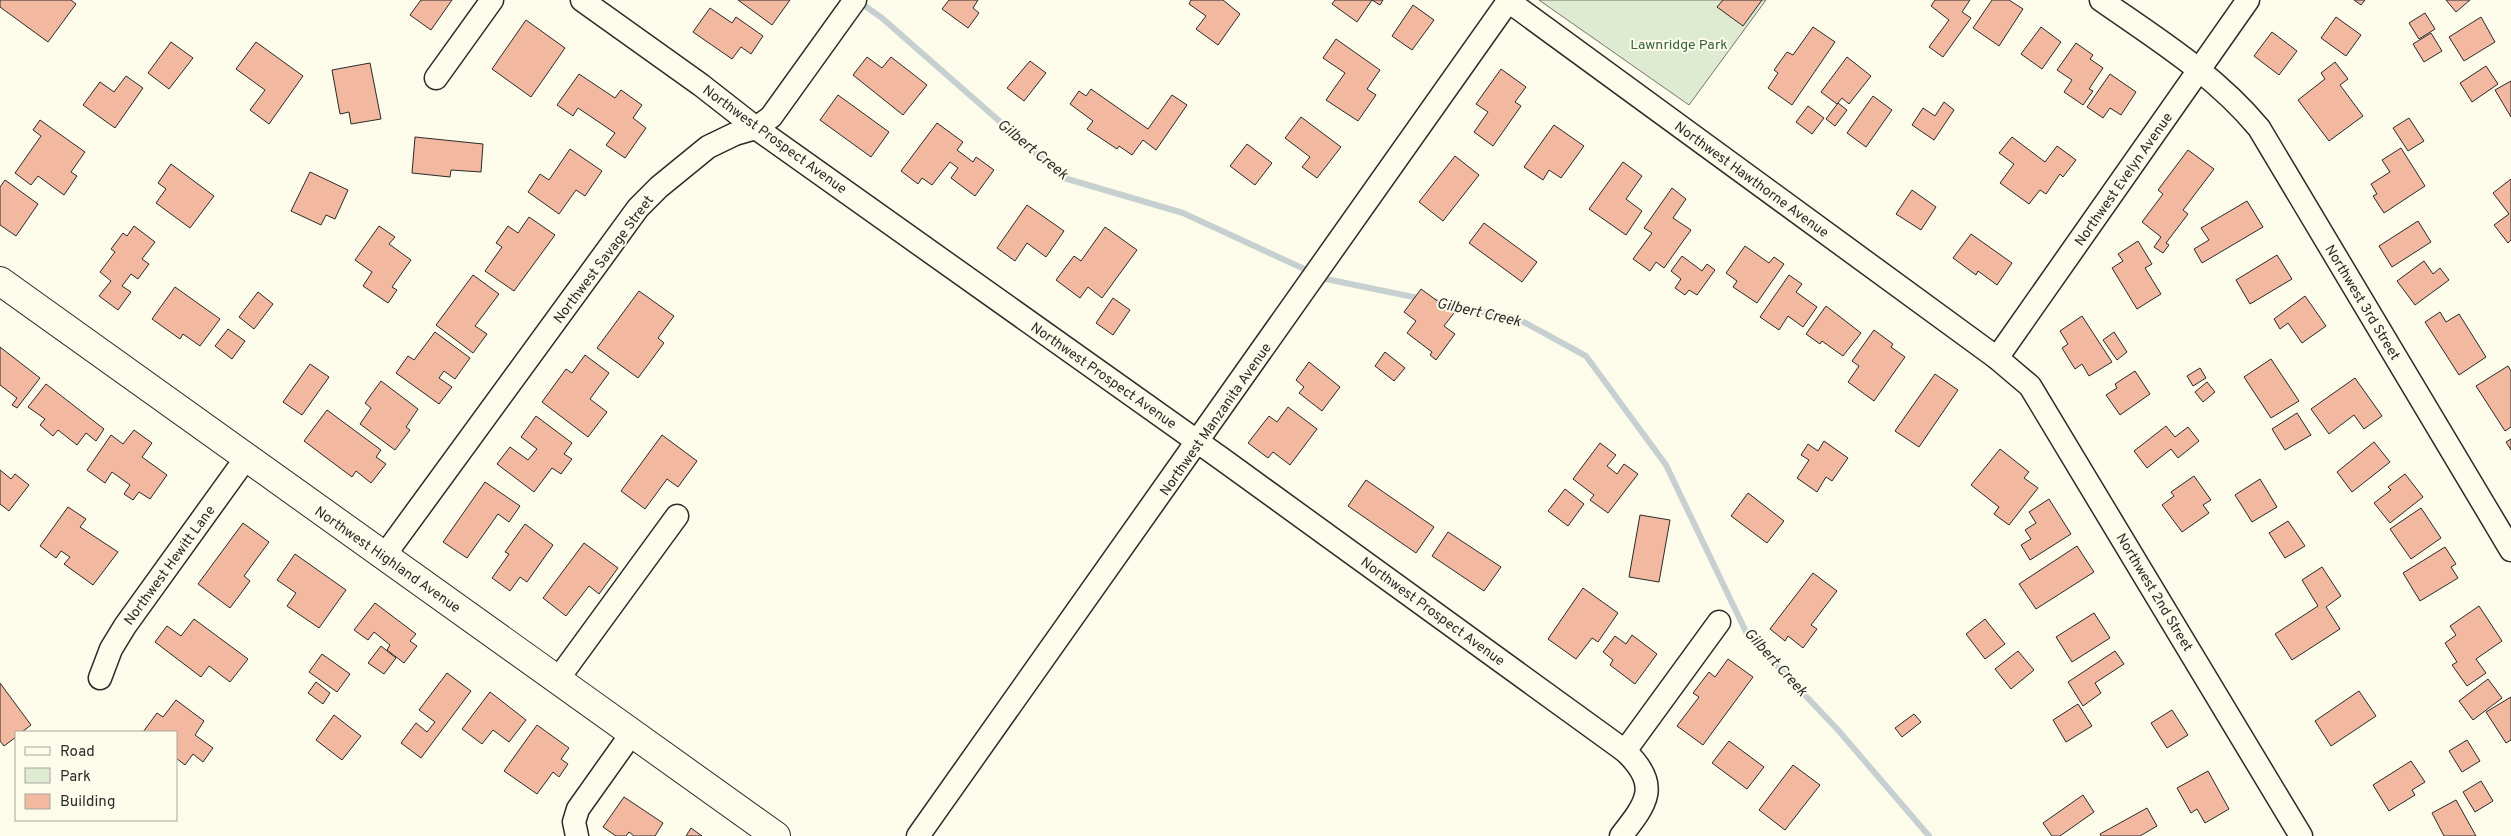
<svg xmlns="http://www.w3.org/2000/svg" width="2511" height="836" viewBox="0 0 2511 836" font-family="Overpass,sans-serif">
  <rect width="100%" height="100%" fill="#fdfbea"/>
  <polygon fill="#deebd1" stroke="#74746e" points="1539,0 1766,0 1689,105"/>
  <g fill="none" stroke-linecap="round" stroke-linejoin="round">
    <g stroke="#c7d0d0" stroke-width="6">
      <polyline points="858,1 882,18 1064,178 1183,213 1326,279 1423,299"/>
      <polyline points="1433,301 1520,320 1586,356 1666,465 1747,634 1838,730 1929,836"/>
    </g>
  </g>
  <g fill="#f2b8a0" stroke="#2b2b2b">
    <polygon points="0,0 71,0 76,4 48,42 0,7"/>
    <polygon points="421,0 452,0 431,30 410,15"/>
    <polygon points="738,0 790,0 772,25"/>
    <polygon points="949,0 978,0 973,8 979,13 968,28 942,9"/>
    <polygon points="1191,0 1223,0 1240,14 1218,45 1196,29 1206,16 1189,4"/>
    <polygon points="1335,0 1372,0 1357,22 1332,4"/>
    <polygon points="1372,0 1383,0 1380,5"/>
    <polygon points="1723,0 1762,0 1743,26 1717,7"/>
    <polygon points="1935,0 1970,0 1962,12 1971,18 1943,57 1929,47 1949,20 1931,6"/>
    <polygon points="1992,0 2009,0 2023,9 1999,46 1973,28"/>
    <polygon points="2354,0 2365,0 2361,5"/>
    <polygon points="2446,0 2470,0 2456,12"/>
    <polygon points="1413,5 1434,20 1412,50 1392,36"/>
    <polygon points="710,8 732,23 736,17 763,36 751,54 741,47 732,59 693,32"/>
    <polygon points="2425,13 2435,29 2419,39 2409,23"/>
    <polygon points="2336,17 2361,35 2346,56 2321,38"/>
    <polygon points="2481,17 2495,42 2464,61 2449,37"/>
    <polygon points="526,20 565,48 531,97 492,69"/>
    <polygon points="1813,27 1835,42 1792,105 1768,88 1778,73 1774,70 1787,52 1793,55"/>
    <polygon points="2041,27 2061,42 2042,69 2021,54"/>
    <polygon points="2272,32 2297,51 2279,75 2254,56"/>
    <polygon points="2431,33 2442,51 2424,62 2413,44"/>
    <polygon points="1336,39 1380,70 1367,89 1376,95 1358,121 1326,100 1345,73 1323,58"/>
    <polygon points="171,42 193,58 169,89 148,73"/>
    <polygon points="256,42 303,76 269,124 250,110 265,90 236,69"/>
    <polygon points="2076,43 2093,55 2090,59 2103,68 2089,89 2093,91 2083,105 2064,92 2072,80 2057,70"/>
    <polygon points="867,57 882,68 891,57 927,85 903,115 853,75"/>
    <polygon points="1847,57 1871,76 1849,104 1842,98 1837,104 1821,92"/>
    <polygon points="1030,61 1046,73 1024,101 1007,88"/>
    <polygon points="2335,62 2348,79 2340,85 2363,116 2329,141 2298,100 2325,79 2321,73"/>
    <polygon points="370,63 381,119 351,124 349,112 340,114 332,70"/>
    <polygon points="2486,66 2498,84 2472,102 2460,83"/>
    <polygon points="1501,69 1526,87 1515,102 1521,106 1493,146 1474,132 1488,112 1476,104"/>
    <polygon points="579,74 615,98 621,90 642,105 633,118 646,128 625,158 606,145 615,133 578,108 573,116 557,105"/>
    <polygon points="2110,74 2136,92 2121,115 2110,108 2103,118 2087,107"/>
    <polygon points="126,76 143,88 115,128 83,105 100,82 114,92"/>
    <polygon points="2511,81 2511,117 2495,90"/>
    <polygon points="1091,89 1148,129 1172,95 1187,105 1156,150 1143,140 1132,155 1119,146 1117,149 1087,129 1093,121 1070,104 1079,91 1086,96"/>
    <polygon points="838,95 889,132 871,157 820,120"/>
    <polygon points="1873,96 1892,110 1866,147 1847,133"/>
    <polygon points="1944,102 1954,110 1934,140 1912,125 1923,108 1935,116"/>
    <polygon points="1838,103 1847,110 1835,126 1826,119"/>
    <polygon points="1808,106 1824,118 1812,134 1796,122"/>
    <polygon points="1301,117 1341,147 1317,178 1302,167 1310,157 1285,138"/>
    <polygon points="2409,118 2424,141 2408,151 2393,128"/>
    <polygon points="40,120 85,152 71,172 77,176 64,195 38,176 31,185 15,173 41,136 33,130"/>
    <polygon points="937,123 963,142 957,150 973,162 976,157 994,170 975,196 951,178 958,168 950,162 932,185 922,178 918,184 901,171"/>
    <polygon points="1554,125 1584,146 1561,178 1549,170 1543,180 1524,167"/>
    <polygon points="415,137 483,144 481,172 451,170 450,177 412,173"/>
    <polygon points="2012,137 2045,162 2057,146 2076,160 2063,177 2060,174 2046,194 2040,190 2029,204 2000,183 2014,164 1999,153"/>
    <polygon points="1247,144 1272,163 1255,185 1230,166"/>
    <polygon points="2401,148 2425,186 2384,213 2373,196 2377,194 2371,184 2390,172 2382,160"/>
    <polygon points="570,149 602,171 585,196 576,190 559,214 528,192 540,174 549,180"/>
    <polygon points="2188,150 2214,169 2183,210 2188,214 2166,243 2169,245 2163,253 2154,247 2161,237 2142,222 2163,194 2158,190"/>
    <polygon points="1455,156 1479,175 1443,221 1419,202"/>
    <polygon points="1623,162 1642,176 1626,199 1642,211 1626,235 1589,209"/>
    <polygon points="171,164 214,196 190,228 156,203 166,189 158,183"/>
    <polygon points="310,172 348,190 335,219 326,215 321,225 291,211"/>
    <polygon points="2511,179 2511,240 2508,243 2494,225 2509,214 2493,193"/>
    <polygon points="5,180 38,204 16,236 0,225 0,187"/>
    <polygon points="1672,188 1686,199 1673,218 1691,230 1664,268 1656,262 1650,271 1633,259 1652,233 1644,228"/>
    <polygon points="1912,190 1936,207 1921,230 1896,214"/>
    <polygon points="2247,201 2263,227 2202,263 2194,249 2209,240 2201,228"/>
    <polygon points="1027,205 1064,231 1046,257 1027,243 1015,261 997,248"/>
    <polygon points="529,217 555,235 514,291 485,271 502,247 496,243 508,226 518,233"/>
    <polygon points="2418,221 2431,242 2392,267 2379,246"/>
    <polygon points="1484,223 1537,262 1522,282 1469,243"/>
    <polygon points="134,226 155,242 142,259 149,264 138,279 131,274 122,286 131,292 118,310 99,296 111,281 100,272 115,252 111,249 123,233 127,236"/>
    <polygon points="379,226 395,237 389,244 411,260 392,287 397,290 388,303 363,286 372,272 355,260"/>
    <polygon points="1105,227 1137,250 1102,298 1088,287 1080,298 1056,280 1074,256 1081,261"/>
    <polygon points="1971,234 2012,263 1997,285 1978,271 1976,275 1953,258"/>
    <polygon points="2138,241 2152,264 2145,268 2161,294 2137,309 2112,268 2123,261 2118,254"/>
    <polygon points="1745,246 1769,263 1774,257 1784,264 1757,303 1733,287 1737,281 1726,273"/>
    <polygon points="2277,255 2292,279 2250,304 2236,280"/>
    <polygon points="1682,256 1702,271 1707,264 1715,270 1697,295 1689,290 1685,295 1675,288 1681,279 1671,271"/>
    <polygon points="2424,261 2433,274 2440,268 2449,280 2415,305 2397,281"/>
    <polygon points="473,275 499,294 475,326 487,334 473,353 436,325"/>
    <polygon points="1789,275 1802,284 1796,292 1817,307 1803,327 1788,316 1779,330 1760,317"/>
    <polygon points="175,287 220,319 200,346 183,334 180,339 152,319"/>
    <polygon points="1421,289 1454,313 1444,326 1455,334 1436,360 1430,355 1432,352 1407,333 1416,321 1404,312"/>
    <polygon points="639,291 674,316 658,338 664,343 638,378 597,348"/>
    <polygon points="258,292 273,304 254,329 239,317"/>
    <polygon points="2305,296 2326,326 2302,343 2288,323 2280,329 2274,319"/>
    <polygon points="1113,298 1130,310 1113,335 1096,323"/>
    <polygon points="1826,306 1861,333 1843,356 1822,341 1820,344 1806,334"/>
    <polygon points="2440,312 2446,322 2459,314 2486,357 2459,375 2425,322"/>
    <polygon points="2082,316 2112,362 2089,376 2082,364 2075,369 2062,348 2068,344 2060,331"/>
    <polygon points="228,329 245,341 232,359 215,346"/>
    <polygon points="1874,330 1893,344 1891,347 1905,357 1874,401 1848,382 1859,366 1852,361"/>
    <polygon points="435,332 470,358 455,379 444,371 439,378 452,387 439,404 396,373 408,356 414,360"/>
    <polygon points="2114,332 2127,352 2117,360 2103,340"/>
    <polygon points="0,347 40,378 17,408 12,405 17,398 0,385"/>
    <polygon points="1385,352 1405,368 1394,381 1375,366"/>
    <polygon points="585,355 609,373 590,399 607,412 588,437 542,402 566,369 572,373"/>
    <polygon points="2271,359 2299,401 2271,418 2244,377"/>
    <polygon points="1309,362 1340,387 1322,411 1299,393 1304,387 1296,380"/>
    <polygon points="310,364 329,377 302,415 283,402"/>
    <polygon points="2508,366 2511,371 2511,427 2505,431 2476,386"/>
    <polygon points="2200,368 2206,378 2193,386 2187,376"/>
    <polygon points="2135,371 2150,394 2120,415 2106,395 2117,388 2115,384"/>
    <polygon points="1935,374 1958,390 1919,447 1895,431"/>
    <polygon points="2355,378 2382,416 2364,429 2354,415 2329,434 2311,409"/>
    <polygon points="381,381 418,409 406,427 410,430 395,450 360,424 371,408 365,403"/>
    <polygon points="2207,382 2215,392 2203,402 2195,392"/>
    <polygon points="46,384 104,429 96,441 86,433 77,445 58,430 53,436 40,425 45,419 28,407"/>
    <polygon points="1288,407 1317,429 1290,465 1273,452 1268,458 1248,443 1269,416 1277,422"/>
    <polygon points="327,410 381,450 376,457 386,464 371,483 356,471 352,477 304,441"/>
    <polygon points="2297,413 2311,435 2285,450 2272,429"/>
    <polygon points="536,416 572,443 564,454 572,459 561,474 552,468 534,492 497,464 510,447 528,460 537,449 521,437"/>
    <polygon points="2166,426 2175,437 2188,427 2199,441 2178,458 2171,449 2147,468 2134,451"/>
    <polygon points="134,430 152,443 142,457 167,475 150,499 139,492 133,500 124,494 130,485 112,472 105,483 87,470 111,435 123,444"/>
    <polygon points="662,435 697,461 678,487 667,479 645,509 621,491"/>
    <polygon points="2511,439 2511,450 2506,442"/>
    <polygon points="1824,441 1848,458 1832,481 1826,477 1817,492 1797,478 1809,460 1801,455 1808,444 1818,451"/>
    <polygon points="2374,442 2390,462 2352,492 2337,472"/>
    <polygon points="1600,443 1616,455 1607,466 1617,474 1624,464 1638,474 1608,513 1590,500 1594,495 1573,479"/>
    <polygon points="2000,449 2029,472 2024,478 2038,488 2009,525 1994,514 1999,507 1971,485"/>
    <polygon points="0,470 11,479 15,474 29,485 9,511 0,504"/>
    <polygon points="2405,474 2423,497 2390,523 2374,503 2391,490 2388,487"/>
    <polygon points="2194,476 2211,500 2203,505 2209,513 2182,532 2162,505 2174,496 2171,492"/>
    <polygon points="2260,479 2277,507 2252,522 2235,495"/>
    <polygon points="1366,480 1434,527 1416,553 1348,506"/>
    <polygon points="485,482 520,506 509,522 498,514 467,558 443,542"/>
    <polygon points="1565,489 1584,504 1568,526 1548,511"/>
    <polygon points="1748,493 1784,521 1767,543 1731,516"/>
    <polygon points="2049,499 2071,534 2030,560 2021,545 2031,539 2025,530 2036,523 2029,512"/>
    <polygon points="68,507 86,519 80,527 118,552 93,585 64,564 70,557 61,551 56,558 40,546"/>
    <polygon points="2421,508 2441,538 2411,559 2390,529"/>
    <polygon points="1640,515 1670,520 1659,582 1629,577"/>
    <polygon points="2288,521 2305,546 2285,558 2269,533"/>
    <polygon points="243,523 269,542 244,576 250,581 230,608 198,584"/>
    <polygon points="525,524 553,545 527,582 520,577 510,591 492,578 509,554 505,552"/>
    <polygon points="1448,532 1501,567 1484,591 1432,556"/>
    <polygon points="584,543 618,568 599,594 589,586 566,616 543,598"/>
    <polygon points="2077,546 2094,572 2036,609 2019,584"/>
    <polygon points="2445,547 2456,564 2451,567 2458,578 2420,601 2403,573"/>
    <polygon points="295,554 346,590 319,628 287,606 296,593 277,580"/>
    <polygon points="2322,567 2341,596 2326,607 2340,629 2292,660 2275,634 2318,606 2302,580"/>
    <polygon points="1813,573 1837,591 1811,625 1817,629 1803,648 1788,636 1785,641 1770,629"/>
    <polygon points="1583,588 1618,613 1598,642 1592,638 1576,659 1548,639"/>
    <polygon points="375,603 416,634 410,641 417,646 404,663 387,650 390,645 374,632 368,640 354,630"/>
    <polygon points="2479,606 2502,641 2476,659 2486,673 2467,686 2452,665 2457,662 2445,643 2456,635 2450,626"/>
    <polygon points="2094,613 2110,638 2072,662 2056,637"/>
    <polygon points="194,619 248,659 230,682 209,666 201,677 155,642 167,626 181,636"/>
    <polygon points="1985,619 2005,644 1985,659 1966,634"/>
    <polygon points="1632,635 1657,654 1635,684 1610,665 1613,660 1603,652 1615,636 1626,644"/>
    <polygon points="381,646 396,658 384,674 368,663"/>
    <polygon points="2018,651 2034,670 2011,689 1995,669"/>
    <polygon points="2115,651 2124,664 2095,683 2101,693 2083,706 2068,682"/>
    <polygon points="322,654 350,674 337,692 309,672"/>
    <polygon points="1728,659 1753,677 1703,745 1677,726 1699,697 1693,693 1709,672 1715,677"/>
    <polygon points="447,673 471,691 421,758 401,743 416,723 427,732 435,722 419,710"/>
    <polygon points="2488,679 2502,698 2473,720 2459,701"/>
    <polygon points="316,682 330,693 323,704 308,693"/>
    <polygon points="0,683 31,725 22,732 16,732 16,737 4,746 0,741"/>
    <polygon points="2359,691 2376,716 2331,746 2315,721"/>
    <polygon points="490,692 526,720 509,742 493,730 482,744 462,729"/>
    <polygon points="2511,697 2511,740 2506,743 2486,712"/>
    <polygon points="176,700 204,721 195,735 213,748 203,762 193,754 185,765 176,758 176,732 143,732 157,713 163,717"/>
    <polygon points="2078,704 2092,726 2066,742 2053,720"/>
    <polygon points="2172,710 2188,735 2167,748 2151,723"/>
    <polygon points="1914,714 1921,722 1902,737 1895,728"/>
    <polygon points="334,715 361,736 342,760 316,740"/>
    <polygon points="537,725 569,748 561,759 568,764 559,777 553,772 537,794 504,771"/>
    <polygon points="2467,740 2480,761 2462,772 2449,751"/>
    <polygon points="1729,741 1764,767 1747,789 1712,763"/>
    <polygon points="2411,761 2425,782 2412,790 2415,795 2389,811 2373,785"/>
    <polygon points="1793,765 1820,785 1785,830 1759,810"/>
    <polygon points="2208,771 2229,809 2205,823 2197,809 2191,813 2177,788"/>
    <polygon points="2481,781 2493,801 2475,812 2463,792"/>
    <polygon points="2083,795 2094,812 2060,836 2052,836 2043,823"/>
    <polygon points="624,797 663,823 655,836 634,836 629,832 626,836 616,836 603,827"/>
    <polygon points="2456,800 2476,836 2444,836 2432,813"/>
    <polygon points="2147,808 2157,826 2140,836 2101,836 2100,834"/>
    <polygon points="691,828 702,836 686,836"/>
  </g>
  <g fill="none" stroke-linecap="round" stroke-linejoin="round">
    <defs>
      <g id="minor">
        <path d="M582,0L701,85L756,128L1222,459L1625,751C1661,785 1647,803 1621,836"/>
        <polyline points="1507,0 1997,358 2030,386 2301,836"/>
        <path d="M2101,0C2157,39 2215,75 2259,128L2511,550"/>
        <polyline points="436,78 492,0"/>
        <polyline points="1997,358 2248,0"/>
        <polyline points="384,556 638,208 659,187 708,147 735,134 756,128 771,117 855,0"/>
        <polyline points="100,678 111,649 125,626 246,458"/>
        <polyline points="558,679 677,516"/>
        <polyline points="1625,751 1719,622"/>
        <polyline points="577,836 574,822 578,809 632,733"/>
        <polyline points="918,836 1509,0"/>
      </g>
      <polyline id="major" points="0,281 776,836"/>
    </defs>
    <use href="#minor" stroke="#2b2b2b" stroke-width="25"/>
    <use href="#major" stroke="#2b2b2b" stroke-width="30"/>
    <use href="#minor" stroke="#fdfbea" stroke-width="22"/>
    <use href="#major" stroke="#fdfbea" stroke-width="28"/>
  </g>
  <g text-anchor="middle" stroke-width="4" stroke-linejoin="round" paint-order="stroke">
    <g font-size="14" fill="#34623c" stroke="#fdfbea">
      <text x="1679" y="49">Lawnridge Park</text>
    </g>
    <g font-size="14" fill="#2b2b2b" stroke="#fdfbea">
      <text transform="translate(775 139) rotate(36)" y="5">Northwest Prospect Avenue</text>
      <text transform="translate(1752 179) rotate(36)" y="5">Northwest Hawthorne Avenue</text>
      <text transform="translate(2123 179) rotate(-55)" y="5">Northwest Evelyn Avenue</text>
      <text transform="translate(603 259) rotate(-53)" y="5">Northwest Savage Street</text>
      <text transform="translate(2363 302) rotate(59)" y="5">Northwest 3rd Street</text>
      <text transform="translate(1104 375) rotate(35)" y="5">Northwest Prospect Avenue</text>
      <text transform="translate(1215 419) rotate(-55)" y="5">Northwest Manzanita Avenue</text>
      <text transform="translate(388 559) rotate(35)" y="5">Northwest Highland Avenue</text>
      <text transform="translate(169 565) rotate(-54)" y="5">Northwest Hewitt Lane</text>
      <text transform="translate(2155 592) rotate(59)" y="5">Northwest 2nd Street</text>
      <text transform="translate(1433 611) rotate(36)" y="5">Northwest Prospect Avenue</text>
    </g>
    <g font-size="15" font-style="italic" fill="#2b2b2b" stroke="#fdfbea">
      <text transform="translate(1033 149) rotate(39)" y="5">Gilbert Creek</text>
      <text transform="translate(1479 312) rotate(13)" y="5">Gilbert Creek</text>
      <text transform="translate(1776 662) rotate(48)" y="5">Gilbert Creek</text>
    </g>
  </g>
  <rect x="15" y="731" width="162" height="90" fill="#fdfbea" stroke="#a9a89e"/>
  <rect x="25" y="747" width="25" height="8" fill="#fdfbea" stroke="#a9a89e"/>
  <text x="60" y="756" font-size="15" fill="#2b2b2b">Road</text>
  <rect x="25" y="768" width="25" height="15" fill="#deebd1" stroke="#a9a89e"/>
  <text x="60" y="781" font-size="15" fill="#2b2b2b">Park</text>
  <rect x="25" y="794" width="25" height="15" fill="#f2b8a0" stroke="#a9a89e"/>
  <text x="60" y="806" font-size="15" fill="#2b2b2b">Building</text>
</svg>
